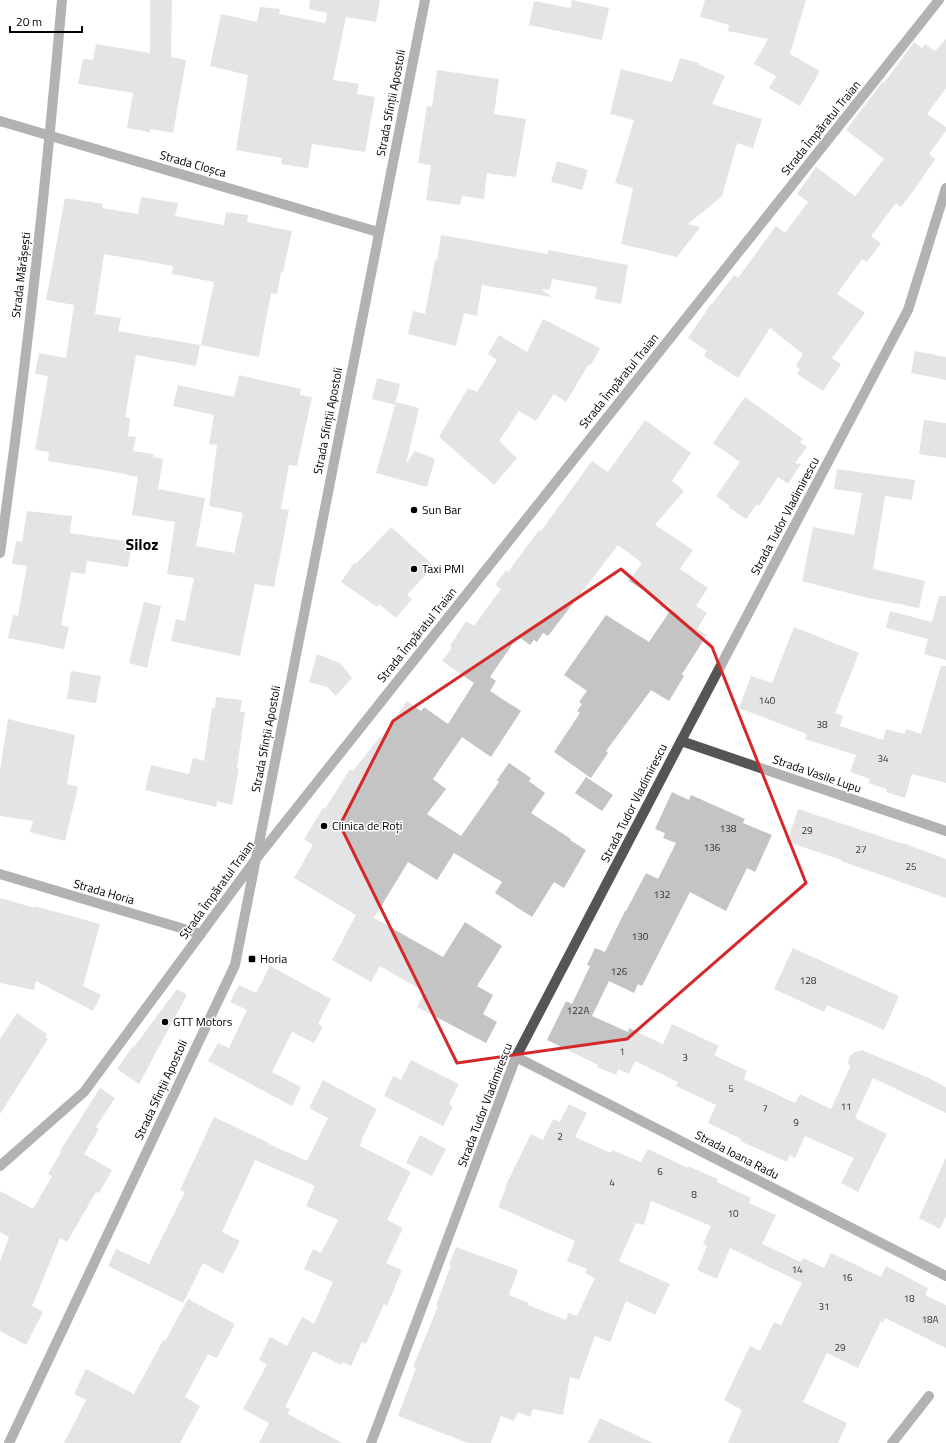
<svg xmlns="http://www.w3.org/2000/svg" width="946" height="1443" viewBox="0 0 946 1443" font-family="'Titillium Web',sans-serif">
  <rect width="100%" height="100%" fill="#fff"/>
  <g fill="#c4c4c4">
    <polygon points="150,0 172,0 171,57 186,60 173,133 150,129 150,132 127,128 133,93 78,84 83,59 93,60 96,44 150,53"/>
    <polygon points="310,0 380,0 376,22 346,17 333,80 359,84 357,94 375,97 365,152 312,144 308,168 281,164 282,158 236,150 248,75 210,66 221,14 257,22 260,7 280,9 279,14 325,23 327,13 309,9"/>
    <polygon points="572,0 609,8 602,40 529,25 534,1 571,8"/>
    <polygon points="705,0 806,0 790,54 820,71 800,106 769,88 776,76 754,64 768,39 728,31 729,25 700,17"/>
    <polygon points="946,39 946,88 927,114 946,127 946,131 929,154 935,159 919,183 901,207 896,203 871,236 881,243 867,262 862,259 837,294 865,313 832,358 841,364 823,391 797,374 800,369 796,366 803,354 770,328 738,378 704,356 707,351 688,338 711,304 712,304 734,275 738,278 776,226 785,233 808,202 797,194 816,167 855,196 884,159 846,130 874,93 883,81 884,83 914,42 922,48 925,44 935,51"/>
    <polygon points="680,58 699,63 699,65 725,76 712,104 762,119 753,148 737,143 722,196 688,224 700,227 677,257 621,244 633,188 615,183 634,120 610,114 621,69 672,82"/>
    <polygon points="437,70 499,79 494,114 526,119 516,177 487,173 484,199 462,196 460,205 426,200 431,165 418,163 427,106 432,107"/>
    <polygon points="557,161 588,170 582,190 551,182"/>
    <polygon points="141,197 178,203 175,216 224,225 226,212 248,215 247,222 292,231 283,272 281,272 277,294 271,293 259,357 201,345 214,282 172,274 173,266 104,254 95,314 121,318 118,331 200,345 196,366 136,355 125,417 130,418 128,436 136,437 133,451 154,454 153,457 163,459 158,489 205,498 196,546 234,553 243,513 209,506 217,445 209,444 214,415 173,406 178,385 234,397 239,375 301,389 300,395 312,397 297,466 289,465 281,509 289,510 274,587 255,584 240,656 171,641 176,619 185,621 194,578 167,574 175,522 132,515 138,477 127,475 127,474 48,461 49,452 35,450 48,376 35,374 39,353 66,358 74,305 46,300 65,198 103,204 102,208 138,214"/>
    <polygon points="441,235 548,254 548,250 628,265 621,304 595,299 597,287 552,279 550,290 541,289 552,297 482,285 477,316 464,313 456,346 408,334 413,311 425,314 435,260 437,261"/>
    <polygon points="543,319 600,348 591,365 589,364 566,402 554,394 536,421 519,411 499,441 517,458 494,485 439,437 468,388 477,392 497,360 488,354 499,335 527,352"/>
    <polygon points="915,351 946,357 946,380 911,373"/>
    <polygon points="377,378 400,384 395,405 372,399"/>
    <polygon points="745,397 803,439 800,442 807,447 795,463 801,464 788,484 778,477 759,506 757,504 746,519 728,507 730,506 716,496 740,462 713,443"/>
    <polygon points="396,402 419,408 406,464 415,451 435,459 427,487 376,473"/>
    <polygon points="645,420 691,453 672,481 684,491 655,525 693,550 680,569 708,588 696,606 707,613 697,629 707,635 682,674 684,676 669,701 651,690 606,751 608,753 591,778 554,752 580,713 577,711 582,704 579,702 587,691 564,675 606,615 649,642 672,608 629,581 642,563 618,545 548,636 543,633 537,642 534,640 530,645 518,636 490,677 496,681 490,691 521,711 491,757 462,737 433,779 446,789 427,814 461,836 499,782 497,780 509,763 531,778 529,781 545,793 531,813 571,839 570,840 586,850 564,888 554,882 532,917 495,893 502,882 454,853 437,880 408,862 374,918 443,957 465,922 502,946 477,986 493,995 483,1014 497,1022 486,1043 417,1007 425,992 380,966 371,982 332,960 356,915 294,878 313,845 304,839 323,808 325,809 350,769 353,771 380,737 381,738 407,701 421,711 424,707 448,724 474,683 442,661 452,648 450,646 466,621 474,626 501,589 495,585 506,570 508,572 539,530 541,531 592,461 608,472"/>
    <polygon points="924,420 946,423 946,458 919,454"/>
    <polygon points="837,469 915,480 912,500 885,496 873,569 925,581 919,608 864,597 802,581 813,527 854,535 862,493 834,489"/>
    <polygon points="27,511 72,516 70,533 132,542 128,567 87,561 85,574 71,572 61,625 69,627 64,649 8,638 13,615 18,616 27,566 12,564 16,541 22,542"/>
    <polygon points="391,527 434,566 407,595 412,599 396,618 379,604 377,607 341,582 354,563 356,564"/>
    <polygon points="939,596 946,596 946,660 924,654 928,639 886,628 890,611 932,622"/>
    <polygon points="144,602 161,606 147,668 129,663"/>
    <polygon points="794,627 859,653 835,713 843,716 840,726 883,740 886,729 905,734 906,729 921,734 941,666 946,666 946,783 912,774 905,798 886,792 887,789 868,783 870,779 850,772 856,755 805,739 807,734 739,708 751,676 772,683"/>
    <polygon points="317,654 340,663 352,678 336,696 327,687 309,682"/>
    <polygon points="71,671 101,676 96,703 67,699"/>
    <polygon points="216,697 242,700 240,712 245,712 237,768 239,769 232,805 217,801 216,807 145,790 151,765 189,774 193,758 204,761 212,708 215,708"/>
    <polygon points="8,719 75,735 67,784 78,787 65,841 30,832 33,821 0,816 0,770"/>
    <polygon points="586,777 613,795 602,811 575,793"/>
    <polygon points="672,792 689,800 691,795 745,819 743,823 772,835 755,872 747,868 726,911 690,892 642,986 638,984 634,993 609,981 592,1016 628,1032 629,1028 663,1044 672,1024 719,1046 714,1055 747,1071 744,1079 795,1103 800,1094 831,1109 850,1067 848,1062 850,1056 855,1052 862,1050 929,1078 946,1087 946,1113 873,1078 855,1118 887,1134 858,1192 841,1183 854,1158 805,1136 795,1158 790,1155 787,1162 740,1141 741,1139 708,1123 716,1105 676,1086 678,1082 635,1061 629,1074 618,1069 616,1075 597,1067 598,1065 547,1040 566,1001 572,1004 590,966 587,965 595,948 605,952 625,911 626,911 646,873 658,879 676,843 663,838 665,833 655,829"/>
    <polygon points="798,809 903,844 903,843 946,859 946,898 841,861 842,860 787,842"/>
    <polygon points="0,898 35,908 35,906 100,924 83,986 101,995 93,1011 36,981 34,990 0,983"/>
    <polygon points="793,948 899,996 884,1030 827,1005 824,1012 774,989"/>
    <polygon points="270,966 331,999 318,1024 323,1027 314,1043 292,1032 272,1072 301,1087 292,1106 208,1061 218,1043 229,1048 247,1010 230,1002 239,985 256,993"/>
    <polygon points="177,989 187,995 139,1084 117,1069 133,1046 134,1047"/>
    <polygon points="17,1013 47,1034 45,1037 48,1039 0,1114 0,1039"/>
    <polygon points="411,1060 459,1084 449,1104 453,1107 443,1126 384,1096 393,1076 401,1080"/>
    <polygon points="323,1080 377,1109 361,1140 362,1141 360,1146 411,1172 387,1220 403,1228 386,1263 402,1270 387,1306 384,1304 366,1344 362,1342 351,1366 343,1362 341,1365 313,1351 285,1407 290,1409 288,1414 342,1443 259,1443 269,1423 243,1409 267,1364 259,1360 270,1337 287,1346 302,1317 314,1324 333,1282 304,1269 313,1249 321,1253 338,1220 306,1206 315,1186 255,1160 222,1232 240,1241 223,1274 203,1263 183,1303 108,1266 116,1249 149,1264 185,1192 180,1190 214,1117 269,1143 269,1144 307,1161 328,1118 309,1108"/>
    <polygon points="100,1088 115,1098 96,1127 99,1129 84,1154 112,1170 99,1193 96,1192 67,1242 60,1238 32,1306 43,1312 26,1345 0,1331 0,1261 9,1237 0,1232 0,1191 33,1209 52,1176 48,1174 61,1152 60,1151"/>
    <polygon points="569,1104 587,1113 575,1137 611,1153 612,1150 641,1162 648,1149 688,1168 688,1166 718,1179 717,1182 751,1198 749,1203 776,1215 762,1244 801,1262 803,1258 824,1268 831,1253 881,1277 886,1266 928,1288 925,1295 946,1305 946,1348 885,1318 883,1323 881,1321 858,1368 827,1353 803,1402 847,1423 838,1443 728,1443 742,1410 724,1400 750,1346 760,1351 774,1322 781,1325 802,1283 730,1248 717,1279 697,1270 707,1246 703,1244 711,1226 651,1201 644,1225 636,1223 619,1261 670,1284 655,1315 626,1301 610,1342 595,1336 579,1380 570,1377 563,1415 533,1409 530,1417 518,1412 514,1421 501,1416 491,1443 468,1443 398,1416 416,1368 413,1367 438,1306 436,1305 451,1265 449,1265 456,1247 518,1270 509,1295 529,1303 528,1305 566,1320 568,1313 577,1316 595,1278 585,1273 587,1269 567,1261 575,1241 498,1207 506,1188 505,1187 531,1134 543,1140 553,1119 560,1122"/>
    <polygon points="420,1135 446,1149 432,1176 406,1163"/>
    <polygon points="946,1157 946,1216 940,1229 919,1218"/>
    <polygon points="188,1299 235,1324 217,1358 208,1354 185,1397 200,1406 180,1443 64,1443 86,1400 74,1394 86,1369 134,1394 163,1340 165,1341"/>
    <polygon points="600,1418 653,1443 588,1443"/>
  </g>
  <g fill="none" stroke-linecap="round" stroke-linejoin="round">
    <g stroke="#555" stroke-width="10">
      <polyline points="0,121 378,232"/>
      <path d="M0,553C26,369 46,185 62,0"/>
      <polyline points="681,741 946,831"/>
      <polyline points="0,874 201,934"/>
      <polyline points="516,1057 946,1276"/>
      <polyline points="0,1166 84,1092 256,859 939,0"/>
      <polyline points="9,1443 235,965 425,0"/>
      <polyline points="371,1443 516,1057 681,741 908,310 946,188"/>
      <polyline points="892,1443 929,1396"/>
    </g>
  </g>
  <path d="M0 0H946V1443H0ZM621,569L712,647L806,883L627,1039L457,1063L340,825L393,721Z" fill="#fff" fill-opacity=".55" fill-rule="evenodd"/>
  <path fill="none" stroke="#d62828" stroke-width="3" stroke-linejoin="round" d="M621,569L712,647L806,883L627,1039L457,1063L340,825L393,721Z"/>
  <g fill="#000" stroke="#fff" stroke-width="1.5">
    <circle cx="414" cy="510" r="4"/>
    <circle cx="414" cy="569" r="4"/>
    <circle cx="324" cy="826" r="4"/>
    <rect x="248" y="955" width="8" height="8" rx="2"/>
    <circle cx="165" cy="1022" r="4"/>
  </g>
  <g text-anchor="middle" stroke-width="3" stroke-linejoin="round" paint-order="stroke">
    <g font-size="10" fill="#313131">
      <text x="767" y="704">140</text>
      <text x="822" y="728">38</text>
      <text x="883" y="762">34</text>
      <text x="728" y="832">138</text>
      <text x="807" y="834">29</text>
      <text x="712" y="851">136</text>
      <text x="861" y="853">27</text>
      <text x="911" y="870">25</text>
      <text x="662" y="898">132</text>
      <text x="640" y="940">130</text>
      <text x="619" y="975">126</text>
      <text x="808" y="984">128</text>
      <text x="578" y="1014">122A</text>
      <text x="622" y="1055">1</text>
      <text x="685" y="1061">3</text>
      <text x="731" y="1092">5</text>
      <text x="846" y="1110">11</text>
      <text x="765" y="1112">7</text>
      <text x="796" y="1126">9</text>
      <text x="560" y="1140">2</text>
      <text x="660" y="1175">6</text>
      <text x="612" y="1186">4</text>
      <text x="694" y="1198">8</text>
      <text x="733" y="1217">10</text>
      <text x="797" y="1273">14</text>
      <text x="847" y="1281">16</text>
      <text x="909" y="1302">18</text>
      <text x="824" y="1310">31</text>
      <text x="930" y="1323">18A</text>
      <text x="840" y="1351">29</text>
    </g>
    <g font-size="12" fill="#000" stroke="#fff">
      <text transform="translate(391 103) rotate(-79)" y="4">Strada Sfinții Apostoli</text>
      <text transform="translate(821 128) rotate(-51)" y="4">Strada Împăratul Traian</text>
      <text transform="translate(193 164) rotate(16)" y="4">Strada Cloșca</text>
      <text transform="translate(21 275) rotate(-83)" y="4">Strada Mărășești</text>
      <text transform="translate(619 381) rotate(-51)" y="4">Strada Împăratul Traian</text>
      <text transform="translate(328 421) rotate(-79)" y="4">Strada Sfinții Apostoli</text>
      <text transform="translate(785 516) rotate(-62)" y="4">Strada Tudor Vladimirescu</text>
      <text transform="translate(417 635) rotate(-51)" y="4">Strada Împăratul Traian</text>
      <text transform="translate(266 739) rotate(-79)" y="4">Strada Sfinții Apostoli</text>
      <text transform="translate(817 774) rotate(19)" y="4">Strada Vasile Lupu</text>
      <text transform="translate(634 803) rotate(-63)" y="4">Strada Tudor Vladimirescu</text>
      <text transform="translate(217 890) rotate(-54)" y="4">Strada Împăratul Traian</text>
      <text transform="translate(104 892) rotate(16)" y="4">Strada Horia</text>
      <text transform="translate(161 1090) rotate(-65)" y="4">Strada Sfinții Apostoli</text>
      <text transform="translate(485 1105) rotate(-69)" y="4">Strada Tudor Vladimirescu</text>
      <text transform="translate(737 1155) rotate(27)" y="4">Strada Ioana Radu</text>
    </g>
    <g font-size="12" fill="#000" stroke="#fff" text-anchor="start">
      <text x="422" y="514">Sun Bar</text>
      <text x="422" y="573">Taxi PMI</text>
      <text x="332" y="830">Clinica de Roți</text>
      <text x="260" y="963">Horia</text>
      <text x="173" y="1026">GTT Motors</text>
    </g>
    <g font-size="16" font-weight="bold" fill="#000" stroke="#fff">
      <text x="142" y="550">Siloz</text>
    </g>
  </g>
  <path d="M10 26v6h72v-6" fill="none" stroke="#000000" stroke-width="2"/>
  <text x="16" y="26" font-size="12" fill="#000000" stroke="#ffffff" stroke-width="3" paint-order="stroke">20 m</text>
</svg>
